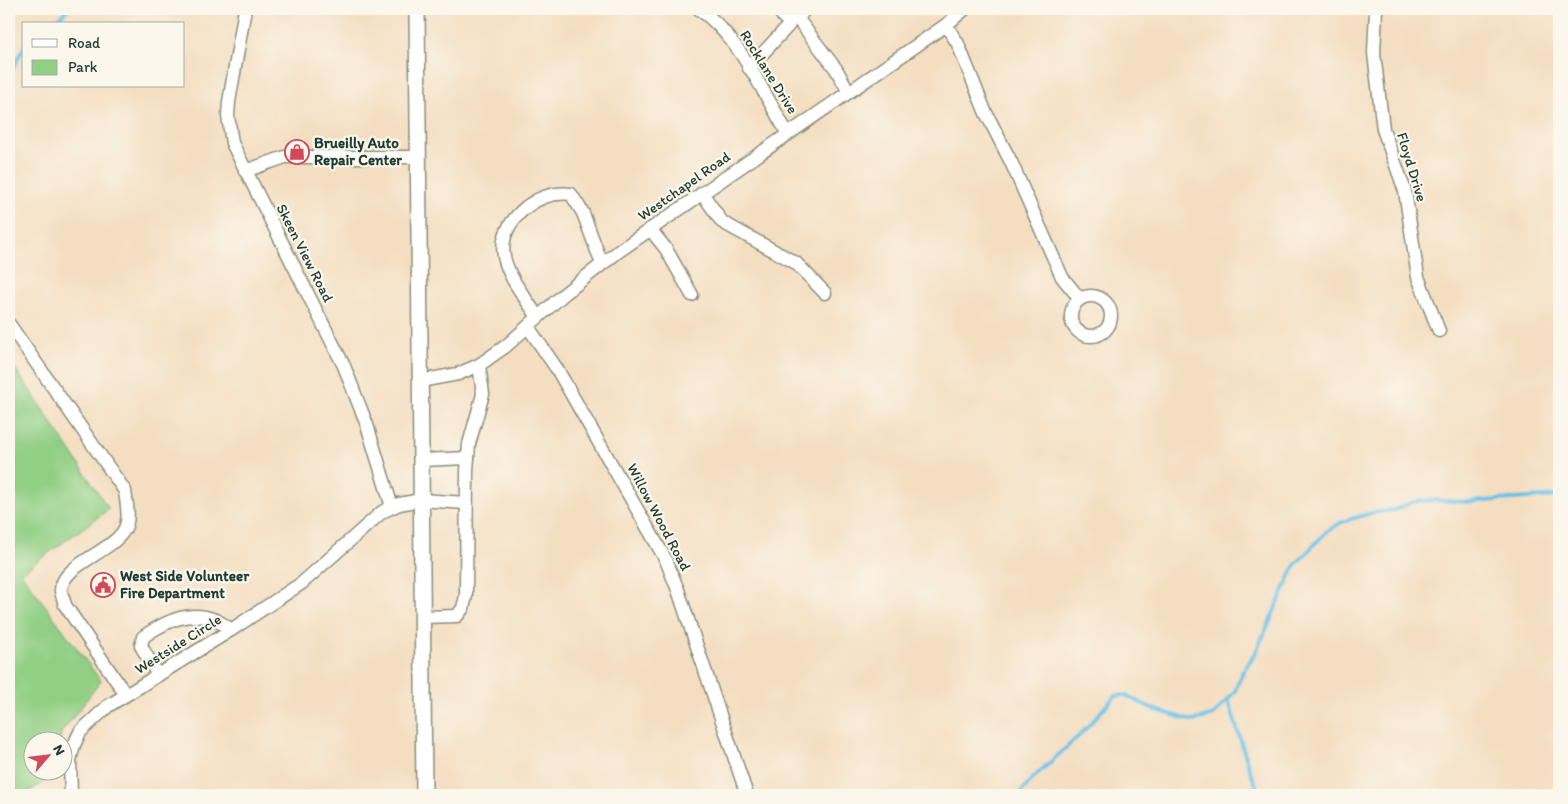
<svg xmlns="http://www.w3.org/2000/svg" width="1568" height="804" viewBox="0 0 1568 804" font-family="Itim,sans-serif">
  <rect width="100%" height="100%" fill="#fbf7ec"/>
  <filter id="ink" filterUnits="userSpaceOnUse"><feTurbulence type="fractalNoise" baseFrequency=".02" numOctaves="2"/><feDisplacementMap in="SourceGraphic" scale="10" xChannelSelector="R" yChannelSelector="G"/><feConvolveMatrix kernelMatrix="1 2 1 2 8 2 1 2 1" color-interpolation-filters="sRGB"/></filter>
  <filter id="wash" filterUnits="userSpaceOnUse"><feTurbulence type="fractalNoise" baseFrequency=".0096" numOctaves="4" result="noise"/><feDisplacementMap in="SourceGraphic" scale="20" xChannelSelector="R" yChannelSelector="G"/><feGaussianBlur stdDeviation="1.12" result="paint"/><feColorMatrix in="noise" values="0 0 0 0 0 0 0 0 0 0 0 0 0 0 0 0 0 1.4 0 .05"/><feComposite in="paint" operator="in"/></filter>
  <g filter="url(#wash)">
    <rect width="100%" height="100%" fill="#f4dec1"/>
    <path fill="#91cf84" stroke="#58865c" d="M9,359L109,509L21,573L101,681L61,733L60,741L32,742V772H55C41,785 28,795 9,795Z"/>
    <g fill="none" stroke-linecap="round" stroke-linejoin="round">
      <g stroke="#68c1e6" stroke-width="4">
        <polyline points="53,24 68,9"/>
        <polyline points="9,75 24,47"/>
        <polyline points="9,301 12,311 9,314"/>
        <polyline points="1228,699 1249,768 1260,795"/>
        <polyline points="1019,795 1032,779 1080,735 1115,696 1124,695 1156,710 1193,721 1214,715 1235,691 1243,671 1255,654 1295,565 1326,532 1342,522 1371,513 1394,510 1413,502 1430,500 1467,502 1559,496"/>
      </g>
    </g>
  </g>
  <g filter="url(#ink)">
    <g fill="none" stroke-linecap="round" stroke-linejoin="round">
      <defs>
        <g id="minor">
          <polyline points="245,9 229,102 228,116 232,143 344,366 367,425 392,507"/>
          <path d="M699,9C739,36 763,93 788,134"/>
          <path d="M778,9L784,18C793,21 801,18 804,9"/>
          <polyline points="1376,9 1374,53 1383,129 1405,191 1418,277 1439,331"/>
          <polyline points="797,18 836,69 849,92"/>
          <polyline points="946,25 958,44 985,111 1011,162 1062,277 1080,299"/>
          <polyline points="749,68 789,25 788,19"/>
          <polyline points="245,171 285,157 419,157"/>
          <polyline points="702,193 722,222 796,263 825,293"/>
          <polyline points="650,229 666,249 692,295"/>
          <circle cx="1091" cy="316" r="20"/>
          <path d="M538,317C513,280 481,246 525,208C539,197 554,192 571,194L583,213L602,264"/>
          <path d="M9,324L125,491C126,502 130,515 126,526C117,551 62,563 61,590C61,594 64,600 65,605L126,695"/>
          <polyline points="528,327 557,369 666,560 678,590 747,795"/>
          <polyline points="420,381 458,374 479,365 506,346 564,294 619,251 946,25 965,9"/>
          <polyline points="421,460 468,458"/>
          <polyline points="422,617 457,616 463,608 466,596 467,471 469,444 483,394 479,365"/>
          <path d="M158,675L141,646L143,637C171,617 202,605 231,630"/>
          <polyline points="71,795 70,760 74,745 80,732 108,706 231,630 302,583 382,512 399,504 421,500 466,503"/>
        </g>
        <polyline id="major" points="417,9 424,795"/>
      </defs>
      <use href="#minor" stroke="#8a8e7a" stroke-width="15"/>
      <use href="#major" stroke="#8a8e7a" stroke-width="18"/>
      <use href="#minor" stroke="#fff" stroke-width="12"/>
      <use href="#major" stroke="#fff" stroke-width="15"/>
    </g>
  </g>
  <defs>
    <symbol id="shop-ring" viewBox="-11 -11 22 22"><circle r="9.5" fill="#fbf7ec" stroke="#d1495b" stroke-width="1.5"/><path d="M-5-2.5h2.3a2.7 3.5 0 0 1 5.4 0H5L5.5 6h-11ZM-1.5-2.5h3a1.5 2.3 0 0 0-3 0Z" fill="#d1495b"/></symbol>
    <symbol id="civic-ring" viewBox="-11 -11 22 22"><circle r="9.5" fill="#fbf7ec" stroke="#d1495b" stroke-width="1.5"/><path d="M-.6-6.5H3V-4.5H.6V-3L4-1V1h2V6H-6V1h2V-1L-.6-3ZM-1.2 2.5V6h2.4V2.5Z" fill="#d1495b"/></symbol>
  </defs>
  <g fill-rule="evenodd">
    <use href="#shop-ring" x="283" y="138" width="28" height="28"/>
    <use href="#civic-ring" x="89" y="571" width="28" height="28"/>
  </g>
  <g text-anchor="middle" stroke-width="4.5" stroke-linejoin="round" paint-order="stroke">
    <g font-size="15" fill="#1f3d34" stroke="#fbf7ec">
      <text transform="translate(769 72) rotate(58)" y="5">Rocklane Drive</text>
      <text transform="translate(1412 167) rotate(73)" y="5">Floyd Drive</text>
      <text transform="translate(684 186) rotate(-35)" y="5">Westchapel Road</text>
      <text transform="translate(305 253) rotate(63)" y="5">Skeen View Road</text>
      <text transform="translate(659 517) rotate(62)" y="5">Willow Wood Road</text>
      <text transform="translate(178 644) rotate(-32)" y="5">Westside Circle</text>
    </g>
    <g font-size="15" font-weight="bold" fill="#1f3d34" stroke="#fbf7ec" text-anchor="start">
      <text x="314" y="148">Brueilly Auto<tspan x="314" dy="17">Repair Center</tspan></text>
      <text x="120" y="581">West Side Volunteer<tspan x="120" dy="17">Fire Department</tspan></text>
    </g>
  </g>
  <rect width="1568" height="804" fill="none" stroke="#fbf7ec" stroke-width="30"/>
  <rect x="22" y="22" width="162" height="65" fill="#fbf7ec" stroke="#a3ada2"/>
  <rect x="32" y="39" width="25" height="8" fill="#ffffff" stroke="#a3ada2"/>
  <text x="68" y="48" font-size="15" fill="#1f3d34">Road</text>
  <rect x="32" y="60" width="25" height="15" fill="#91cf84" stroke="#a3ada2"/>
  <text x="68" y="72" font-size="15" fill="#1f3d34">Park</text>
  <g transform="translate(48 756) rotate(62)"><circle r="24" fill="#fbf7ec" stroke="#a3ada2"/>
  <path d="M0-4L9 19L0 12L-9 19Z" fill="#d1495b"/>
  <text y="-8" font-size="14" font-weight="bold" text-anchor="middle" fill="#1f3d34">N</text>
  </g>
</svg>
